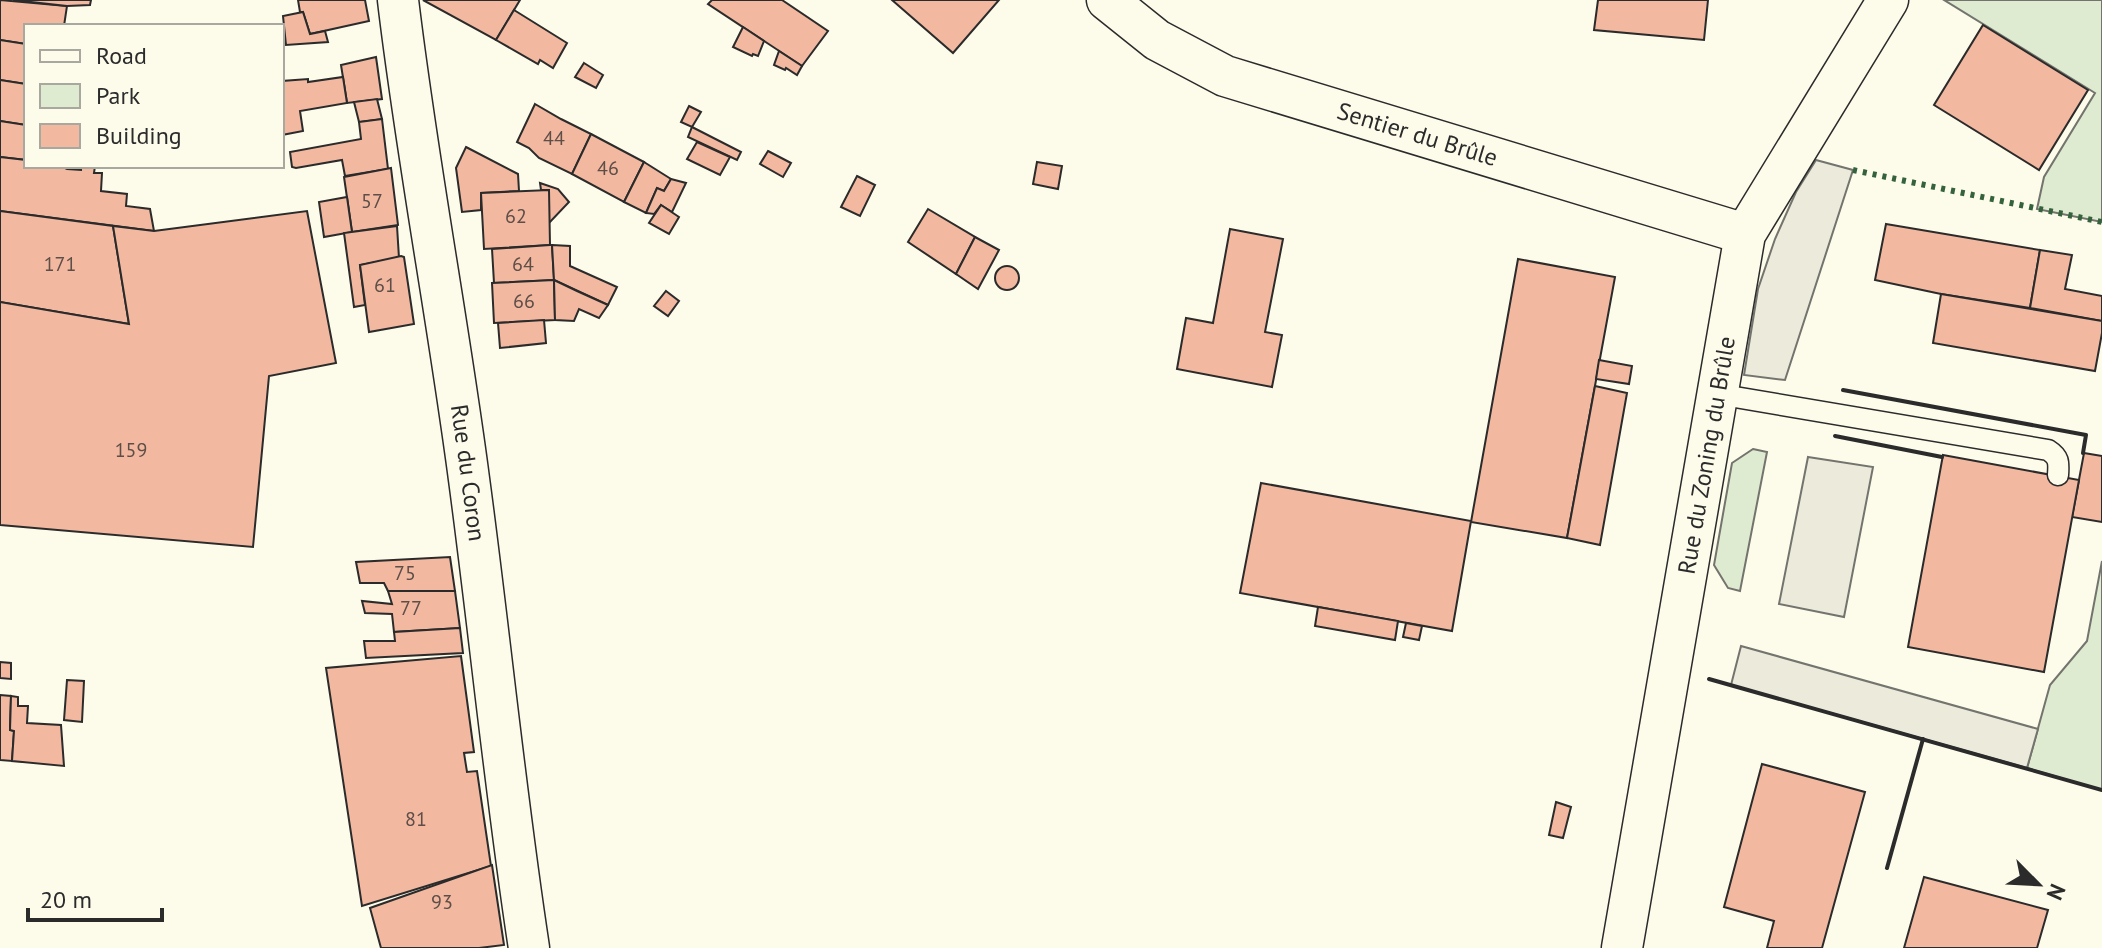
<svg xmlns="http://www.w3.org/2000/svg" width="2102" height="948" viewBox="0 0 2102 948" font-family="'PT Sans',sans-serif">
  <rect width="100%" height="100%" fill="#fdfbea"/>
  <g fill="#deebd1" stroke="#74746e" stroke-width="2">
    <polygon points="1944,0 2102,0 2102,222 2037,209 2044,177 2095,93"/>
    <polygon points="1753,449 1767,452 1740,591 1728,588 1714,565 1732,463"/>
    <polygon points="2102,561 2102,790 2027,768 2050,685 2087,641"/>
  </g>
  <g fill="#eceadb" stroke="#74746e" stroke-width="2">
    <polygon points="1816,160 1853,170 1785,380 1744,375 1758,289 1775,239 1796,192"/>
    <polygon points="1808,457 1873,467 1844,617 1779,604"/>
    <polygon points="1741,646 2038,729 2027,768 1731,685"/>
  </g>
  <g fill="#f2b8a0" stroke="#2b2b2b" stroke-width="2">
    <polygon points="0,0 67,6 64,26 26,26 26,44 0,40"/>
    <polygon points="13,0 91,0 90,5 67,6"/>
    <polygon points="298,0 365,0 369,21 310,34 303,12 300,12"/>
    <polygon points="423,0 520,0 496,40"/>
    <polygon points="712,0 782,0 828,31 802,66 708,4"/>
    <polygon points="892,0 999,0 953,53"/>
    <polygon points="1598,0 1708,0 1704,40 1594,30"/>
    <polygon points="514,10 567,43 553,68 540,60 538,64 496,40"/>
    <polygon points="303,12 310,34 325,31 328,42 286,45 283,16"/>
    <polygon points="1983,25 2088,90 2039,170 1934,105"/>
    <polygon points="743,27 764,41 758,56 753,54 752,56 733,47"/>
    <polygon points="0,40 26,44 26,84 0,80"/>
    <polygon points="779,51 802,66 797,75 786,68 785,70 774,65"/>
    <polygon points="376,57 382,99 347,103 341,65"/>
    <polygon points="584,63 603,75 596,88 575,77"/>
    <polygon points="343,77 347,103 300,111 303,131 282,135 282,81 308,79 308,82"/>
    <polygon points="0,80 26,84 26,125 0,121"/>
    <polygon points="377,99 382,119 359,122 354,102"/>
    <polygon points="535,104 561,119 591,134 572,174 539,158 529,148 517,142"/>
    <polygon points="689,106 701,112 692,127 681,122"/>
    <polygon points="382,119 388,169 345,176 342,160 296,168 292,167 290,152 361,139 359,122"/>
    <polygon points="0,121 26,125 26,160 0,157"/>
    <polygon points="692,127 741,152 737,160 688,137"/>
    <polygon points="591,134 644,162 624,202 572,174"/>
    <polygon points="697,142 730,157 720,175 687,159"/>
    <polygon points="466,147 518,174 519,191 481,193 481,210 462,212 456,168"/>
    <polygon points="768,151 791,163 783,177 760,164"/>
    <polygon points="0,157 26,160 26,166 61,166 67,169 81,170 81,166 95,166 94,173 102,173 101,191 127,194 126,206 150,209 154,231 0,211"/>
    <polygon points="644,162 671,179 664,191 657,188 646,213 624,202"/>
    <polygon points="1037,162 1062,166 1058,189 1033,184"/>
    <polygon points="391,168 398,225 352,232 344,177"/>
    <polygon points="857,176 875,185 860,216 841,207"/>
    <polygon points="671,179 686,183 672,212 661,205 654,214 646,213 657,188 664,191"/>
    <polygon points="540,183 558,189 569,202 549,223 549,190 541,190"/>
    <polygon points="549,190 550,245 484,249 481,193"/>
    <polygon points="347,197 352,232 324,237 319,202"/>
    <polygon points="661,205 679,217 669,234 649,223"/>
    <polygon points="928,209 975,237 956,274 908,242"/>
    <polygon points="0,211 113,226 129,324 0,302"/>
    <polygon points="307,211 336,363 269,376 253,547 0,525 0,302 129,324 113,226 154,231"/>
    <polygon points="1886,224 2040,250 2030,308 1941,294 1875,280"/>
    <polygon points="397,226 399,258 360,265 365,305 354,307 344,233"/>
    <polygon points="1230,229 1283,239 1265,332 1282,335 1272,387 1177,369 1186,318 1213,323"/>
    <polygon points="975,237 999,250 978,289 956,274"/>
    <polygon points="550,245 552,245 554,280 494,283 492,249"/>
    <polygon points="552,245 570,246 570,266 617,287 608,305 554,280"/>
    <polygon points="2040,250 2072,255 2065,289 2102,296 2102,321 2030,308"/>
    <polygon points="401,256 404,257 414,324 369,332 360,265"/>
    <polygon points="1518,259 1615,277 1567,538 1471,522"/>
    <circle cx="1007" cy="278" r="12"/>
    <polygon points="554,280 555,320 494,323 492,283"/>
    <polygon points="554,280 577,291 608,305 599,318 579,309 574,321 555,320"/>
    <polygon points="666,291 679,301 668,316 654,306"/>
    <polygon points="1941,294 2102,321 2102,333 2095,371 1933,343"/>
    <polygon points="544,320 546,343 500,348 498,323"/>
    <polygon points="1599,360 1632,366 1629,384 1596,379"/>
    <polygon points="1595,386 1627,393 1600,545 1567,538"/>
    <polygon points="2084,453 2102,456 2102,522 2072,517"/>
    <polygon points="1943,455 2079,480 2044,672 1908,647"/>
    <polygon points="1261,483 1471,521 1452,631 1240,593"/>
    <polygon points="450,557 455,591 388,591 384,583 360,583 356,562"/>
    <polygon points="388,591 455,591 460,628 394,632 392,614 365,613 362,601 392,604"/>
    <polygon points="1318,607 1398,621 1395,640 1315,626"/>
    <polygon points="1406,623 1422,626 1419,640 1403,637"/>
    <polygon points="460,628 463,653 366,658 364,641 395,641 394,632"/>
    <polygon points="461,656 474,752 464,753 467,772 477,771 491,866 362,906 326,668"/>
    <polygon points="0,662 11,663 11,679 0,678"/>
    <polygon points="67,680 84,681 82,722 64,720"/>
    <polygon points="0,695 11,696 10,730 14,731 12,761 0,760"/>
    <polygon points="11,696 18,697 18,706 28,706 27,723 61,725 64,766 12,761 14,731 10,730"/>
    <polygon points="1762,764 1865,792 1822,948 1767,948 1774,921 1724,907"/>
    <polygon points="1556,802 1571,807 1563,838 1549,835"/>
    <polygon points="492,865 504,945 479,948 381,948 370,908"/>
    <polygon points="1924,877 2048,910 2037,948 1904,948"/>
  </g>
  <g fill="none" stroke-linecap="round" stroke-linejoin="round">
    <defs>
      <path id="lane" d="M1717,394L2048,450C2059,457 2059,462 2058,475"/>
      <g id="street">
        <path id="s1" d="M398,0C417,160 448,319 469,479C490,635 505,792 529,948"/>
        <path id="s2" d="M1107,0L1157,40L1225,76L1745,234"/>
        <path id="s3" d="M1622,948L1745,234L1888,0"/>
      </g>
    </defs>
    <use href="#lane" stroke="#2b2b2b" stroke-width="23"/>
    <use href="#street" stroke="#2b2b2b" stroke-width="43"/>
    <use href="#lane" stroke="#fdfbea" stroke-width="20"/>
    <use href="#street" stroke="#fdfbea" stroke-width="40"/>
    <polyline stroke="#34623c" stroke-width="6" stroke-dasharray="4 6" stroke-linecap="butt" points="1853,170 2102,222"/>
    <g stroke="#2b2b2b" stroke-width="4">
      <polyline points="1843,390 2086,435 2083,453"/>
      <polyline points="1835,436 1942,457"/>
      <polyline points="1709,679 2102,790"/>
      <polyline points="1887,868 1923,739"/>
    </g>
  </g>
  <g text-anchor="middle" stroke-width="6" stroke-linejoin="round" paint-order="stroke">
    <g font-size="20" fill="#5d4e48">
      <text x="554" y="145">44</text>
      <text x="608" y="175">46</text>
      <text x="372" y="208">57</text>
      <text x="516" y="223">62</text>
      <text x="60" y="271">171</text>
      <text x="523" y="271">64</text>
      <text x="385" y="292">61</text>
      <text x="524" y="308">66</text>
      <text x="131" y="457">159</text>
      <text x="405" y="580">75</text>
      <text x="411" y="615">77</text>
      <text x="416" y="826">81</text>
      <text x="442" y="909">93</text>
    </g>
    <g font-size="24" fill="#2b2b2b" stroke="#fdfbea">
      <text dy="8" stroke="none"><textPath href="#s2" startOffset="342">Sentier du Brûle</textPath></text>
      <text dy="8" stroke="none"><textPath href="#s3" startOffset="500">Rue du Zoning du Brûle</textPath></text>
      <text dy="8" stroke="none"><textPath href="#s1" startOffset="478">Rue du Coron</textPath></text>
    </g>
  </g>
  <rect x="24" y="24" width="260" height="144" fill="#fdfbea" stroke="#a9a89e" stroke-width="2"/>
  <rect x="40" y="50" width="40" height="12" fill="#fdfbea" stroke="#a9a89e" stroke-width="2"/>
  <text x="96" y="64" font-size="24" fill="#2b2b2b">Road</text>
  <rect x="40" y="84" width="40" height="24" fill="#deebd1" stroke="#a9a89e" stroke-width="2"/>
  <text x="96" y="104" font-size="24" fill="#2b2b2b">Park</text>
  <rect x="40" y="124" width="40" height="24" fill="#f2b8a0" stroke="#a9a89e" stroke-width="2"/>
  <text x="96" y="144" font-size="24" fill="#2b2b2b">Building</text>
  <g transform="translate(2038 884) rotate(114)" stroke="#fdfbea" stroke-width="6" paint-order="stroke">
  <path d="M0-6L14 30L0 20L-14 30Z" fill="#2b2b2b"/>
  <text y="-12" font-size="22" font-weight="bold" text-anchor="middle" fill="#2b2b2b">N</text>
  </g>
  <path d="M28 908v12h134v-12" fill="none" stroke="#2b2b2b" stroke-width="4"/>
  <text x="40" y="908" font-size="24" fill="#2b2b2b" stroke="#fdfbea" stroke-width="6" paint-order="stroke">20 m</text>
</svg>
